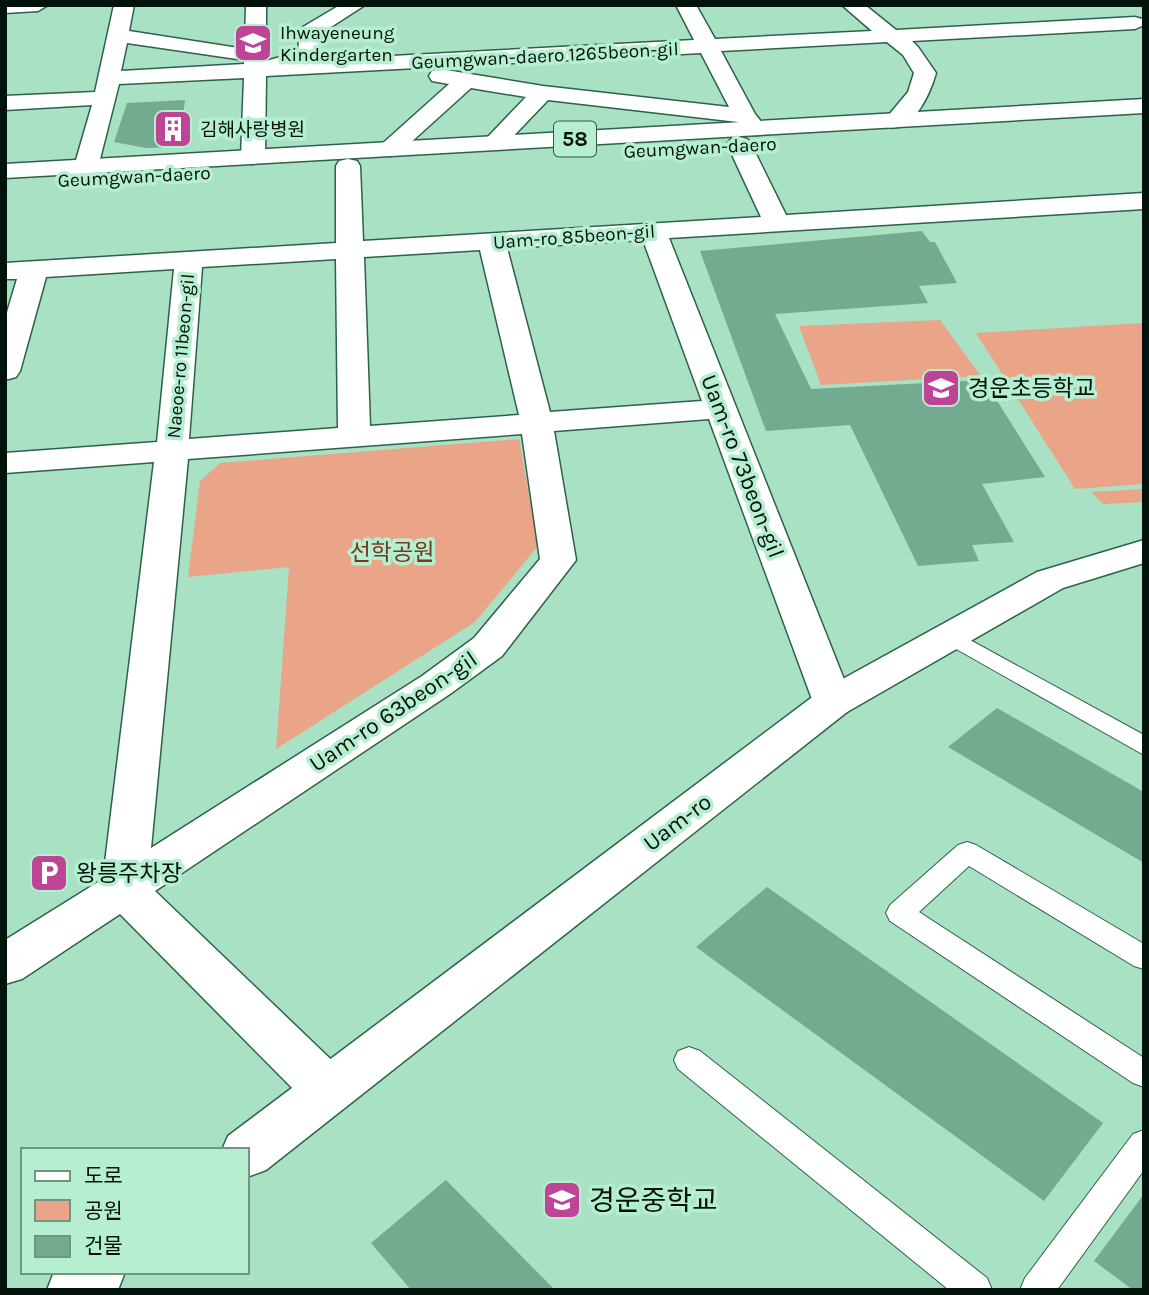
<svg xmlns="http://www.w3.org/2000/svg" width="1149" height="1295" viewBox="0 0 1149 1295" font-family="Karla,'Noto Sans KR',sans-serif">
  <rect width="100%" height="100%" fill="#a9e1c5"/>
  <g fill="#eaa487">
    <polygon points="940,320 981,376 821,385 799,326"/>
    <polygon points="1144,323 1144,484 1075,489 976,333"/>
    <polygon points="519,439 538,546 475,622 276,749 289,567 188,577 200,481 220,463"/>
    <polygon points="1144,489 1144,502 1103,504 1091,492"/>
  </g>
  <g fill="#74aa90">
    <polygon points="185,100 179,147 146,148 114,142 127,103"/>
    <polygon points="922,231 930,242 935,242 957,283 919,286 928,303 775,314 811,389 984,380 1045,477 982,484 1014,542 972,545 979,561 918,566 850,425 766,431 700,251"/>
    <polygon points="997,708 1144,792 1144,863 948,747"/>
    <polygon points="767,887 1103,1123 1044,1201 696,947"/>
    <polygon points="446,1180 555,1290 411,1290 371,1243"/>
    <polygon points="1144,1194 1144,1290 1133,1290 1094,1261"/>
  </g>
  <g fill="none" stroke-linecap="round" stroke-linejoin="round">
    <defs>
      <g id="service">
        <polygon points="950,629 1144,735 1144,755 942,641 939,636 942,631"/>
        <polygon points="967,842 976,845 1144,944 1144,969 1134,966 969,866 919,912 1144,1058 1144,1087 1133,1083 890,921 886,913 890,905 958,845"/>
        <polygon points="689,1047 700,1051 987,1278 992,1290 949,1290 678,1069 674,1060 678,1051"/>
        <polygon points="1144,1130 1144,1170 1057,1290 1020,1290 1025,1278 1133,1134"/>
      </g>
      <g id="minor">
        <polygon points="5,5 48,5 38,11 5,13"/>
        <path d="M114,5H134L129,31L245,49L246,5H266V61L298,52L300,31L303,27L340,5H365L320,34L319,56L316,60L694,40L676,5H696L715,39L872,31L842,5H865L896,30L1135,17L1142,19L1144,25L1135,29L912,41L918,47L936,73C930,94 913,133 887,127L883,122L908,92L914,73L903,55L887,42L721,51L755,114L767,129L763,134C750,137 746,133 738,122L548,100L502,148H486L482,143L526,97L471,88L398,154L390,156L382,154L378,149L382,144L449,84L432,81L429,76L432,71L440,69L543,86L729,107L701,53L266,76L265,157L262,162L253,164L244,162L241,157L244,78L119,84L98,167L95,172L86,174L77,172L74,167L92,105L5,110V96L95,92ZM127,43L244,60V64L121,71Z"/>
        <path d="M739,137L747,139L751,144L786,215L1144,193V209L669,238L853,702L847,712L833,716L819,712L813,702L709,419L554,431L576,560L502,656L450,694L155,891L345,1073L353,1089L345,1105L327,1111L309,1105L120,914L22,979L5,984V940L103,879L154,462L5,473V453L157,442L174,269L46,277L20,371L16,377L5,380V319L17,279H5V263L336,243V166L339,161L348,159L357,161L360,166L363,241L761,217L727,144L731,139ZM643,240L702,401L550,412L507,248ZM480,250L519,415L370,426L364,257ZM336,259L338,428L189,439L202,267ZM522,434L540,559L474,638L422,676L151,848L188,459Z"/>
      </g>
      <g id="tertiary">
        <polygon points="1144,540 1144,563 1063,588 847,712 266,1170 247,1177 247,1150 222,1150 228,1136 819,692 1037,572"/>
        <polygon points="54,1272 125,1272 118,1290 47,1290"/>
      </g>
      <polygon id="primary" points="1144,99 1144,113 5,178 5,164"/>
    </defs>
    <use href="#service" stroke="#2c614a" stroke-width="2"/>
    <use href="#minor" stroke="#2c614a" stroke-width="3"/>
    <use href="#tertiary" stroke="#2c614a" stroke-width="3"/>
    <use href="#primary" stroke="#2c614a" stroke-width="3"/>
    <use href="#service" fill="#fff" fill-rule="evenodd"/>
    <use href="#minor" fill="#fff" fill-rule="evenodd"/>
    <use href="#tertiary" fill="#fff" fill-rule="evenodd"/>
    <use href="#primary" fill="#fff" fill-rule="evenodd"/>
  </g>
  <defs>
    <symbol id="school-square" viewBox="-11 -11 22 22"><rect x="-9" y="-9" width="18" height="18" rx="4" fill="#be4496" stroke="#b6eed2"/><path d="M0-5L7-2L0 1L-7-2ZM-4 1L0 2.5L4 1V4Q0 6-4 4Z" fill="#fff"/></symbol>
    <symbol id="building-square" viewBox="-11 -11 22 22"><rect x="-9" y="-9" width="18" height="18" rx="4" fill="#be4496" stroke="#b6eed2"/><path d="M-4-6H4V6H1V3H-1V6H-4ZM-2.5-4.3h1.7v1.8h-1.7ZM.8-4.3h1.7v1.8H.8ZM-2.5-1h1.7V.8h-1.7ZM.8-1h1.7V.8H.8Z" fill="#fff"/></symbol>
    <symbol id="parking-square" viewBox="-11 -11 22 22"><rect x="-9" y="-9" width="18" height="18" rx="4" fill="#be4496" stroke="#b6eed2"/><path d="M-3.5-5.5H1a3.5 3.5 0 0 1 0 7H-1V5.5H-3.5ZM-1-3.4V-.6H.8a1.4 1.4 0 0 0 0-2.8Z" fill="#fff"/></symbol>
  </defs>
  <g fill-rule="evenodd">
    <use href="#school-square" x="231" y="21" width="44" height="44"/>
    <use href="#building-square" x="151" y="107" width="44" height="44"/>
    <use href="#school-square" x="919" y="366" width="44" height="44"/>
    <use href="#parking-square" x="27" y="851" width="44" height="44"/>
    <use href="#school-square" x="540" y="1178" width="44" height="44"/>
  </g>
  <g text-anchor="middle" stroke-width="7" stroke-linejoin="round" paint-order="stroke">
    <g font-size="19" fill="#01130a" stroke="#b6eed2" text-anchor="start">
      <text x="280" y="39">Ihwayeneung<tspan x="280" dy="22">Kindergarten</tspan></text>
      <text x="200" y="136">김해사랑병원</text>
    </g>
    <g font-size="19" fill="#01130a" stroke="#b6eed2">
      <text transform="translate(545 55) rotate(-3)" y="7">Geumgwan-daero 1265beon-gil</text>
      <text transform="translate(700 147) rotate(-3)" y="7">Geumgwan-daero</text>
      <text transform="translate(134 176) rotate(-3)" y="7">Geumgwan-daero</text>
      <text transform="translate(574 236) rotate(-4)" y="7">Uam-ro 85beon-gil</text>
      <text transform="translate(180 356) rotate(-85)" y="7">Naeoe-ro 11beon-gil</text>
    </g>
    <rect fill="#b6eed2" stroke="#375546" stroke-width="2" x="554" y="121.5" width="42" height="35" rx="5"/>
    <g font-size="21" font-weight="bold" fill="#01130a">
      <text x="575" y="146">58</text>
    </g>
    <g font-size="23" fill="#01130a" stroke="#b6eed2" text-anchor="start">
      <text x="968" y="396">경운초등학교</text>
      <text x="76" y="881">왕릉주차장</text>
    </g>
    <g font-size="23" fill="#01130a" stroke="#b6eed2">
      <text transform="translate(743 466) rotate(69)" y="8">Uam-ro 73beon-gil</text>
      <text transform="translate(393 711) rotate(-34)" y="8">Uam-ro 63beon-gil</text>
      <text transform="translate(677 822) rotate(-37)" y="8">Uam-ro</text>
    </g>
    <g font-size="23" fill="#77381d" stroke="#b6eed2">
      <text x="392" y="560">선학공원</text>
    </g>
    <g font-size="28" fill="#01130a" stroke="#b6eed2" text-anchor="start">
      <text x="589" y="1210">경운중학교</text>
    </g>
  </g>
  <rect width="1149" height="1295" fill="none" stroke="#01130a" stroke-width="14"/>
  <rect x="21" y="1148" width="228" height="126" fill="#b6eed2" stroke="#6e9682" stroke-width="2"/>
  <rect x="35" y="1171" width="35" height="10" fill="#ffffff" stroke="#6e9682" stroke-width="2"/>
  <text x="84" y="1183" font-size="21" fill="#01130a">도로</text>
  <rect x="35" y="1200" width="35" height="21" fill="#eaa487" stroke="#6e9682" stroke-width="2"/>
  <text x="84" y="1218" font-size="21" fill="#01130a">공원</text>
  <rect x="35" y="1236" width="35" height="21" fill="#74aa90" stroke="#6e9682" stroke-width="2"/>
  <text x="84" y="1253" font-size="21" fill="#01130a">건물</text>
</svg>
